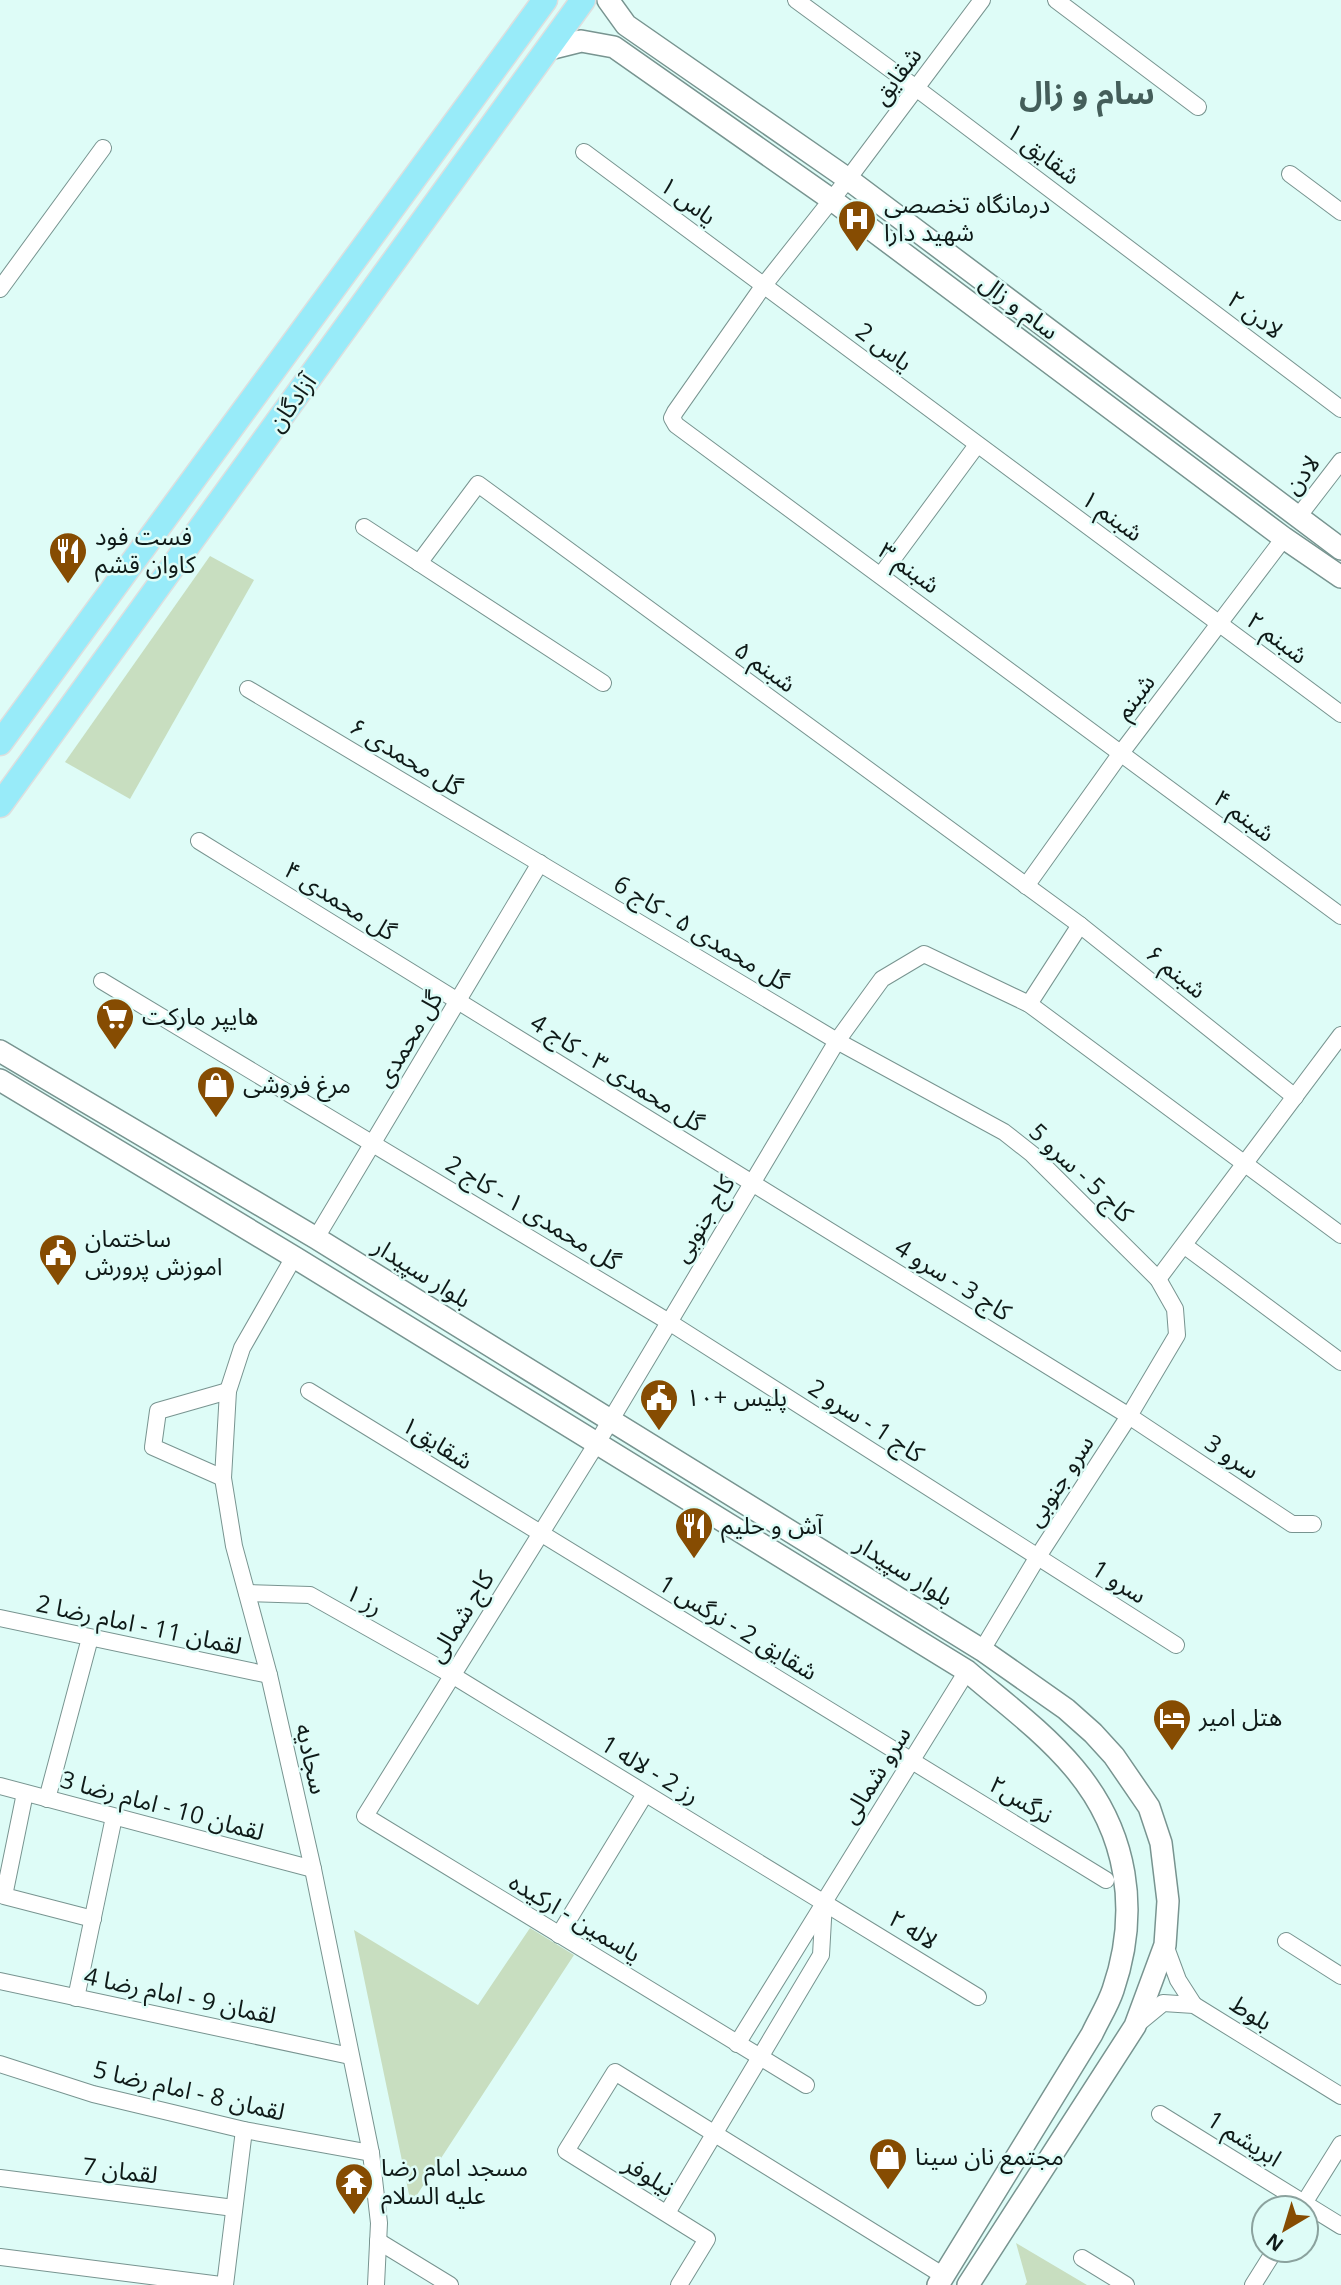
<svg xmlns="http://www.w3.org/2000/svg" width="1341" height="2285" viewBox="0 0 1341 2285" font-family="'Open Sans','Noto Sans Arabic',sans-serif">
  <rect width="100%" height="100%" fill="#defcf7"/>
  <g fill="#c8dec0">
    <polygon points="210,556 254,580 130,799 65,762"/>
    <polygon points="530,1928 574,1955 411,2204 354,1930 478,2005"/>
    <polygon points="1016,2243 1087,2285 1025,2285 1027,2282"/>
  </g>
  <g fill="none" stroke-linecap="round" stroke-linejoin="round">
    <defs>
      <g id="street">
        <polyline points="796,0 916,88 1341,409"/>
        <polyline points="982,0 848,179 764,285 675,412 672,418 676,425 1341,916"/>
        <polyline points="1056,0 1198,107"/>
        <polyline points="584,152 1341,714"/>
        <polyline points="1290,174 1341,212"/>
        <polyline points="0,289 103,148"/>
        <polyline points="1298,517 1341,461"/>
        <polyline points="364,527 603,683"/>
        <polyline points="419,563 478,484 1080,925 1295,1097"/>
        <polyline points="881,575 977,445"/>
        <polyline points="248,689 837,1041 1004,1132 1032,1154 1158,1279 1175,1309 1177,1335 1129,1416 1037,1558 982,1650"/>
        <polyline points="199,841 1129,1416 1292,1524 1313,1524"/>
        <polyline points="1026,886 1121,753 1284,538"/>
        <polyline points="102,981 669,1322 1176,1645"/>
        <polyline points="1029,1004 1080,925"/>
        <polyline points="316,1238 540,863"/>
        <polyline points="1185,1246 1341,1362"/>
        <polyline points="294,1257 242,1348 228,1391 223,1478 234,1546 269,1675 313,1869 371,2153 379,2223 376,2285"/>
        <polyline points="1158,1279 1341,1035"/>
        <polyline points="309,1391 1106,1880"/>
        <polyline points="223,1478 153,1447 158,1411 228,1391"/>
        <polyline points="247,1593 310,1595 452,1675 978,1997"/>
        <polyline points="0,1618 269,1675"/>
        <polyline points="0,1786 313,1869"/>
        <polyline points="25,1793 4,1896 93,1919"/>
        <polyline points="47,1799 90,1638"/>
        <polyline points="559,1935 645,1794"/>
        <polyline points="1286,1941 1341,1976"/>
        <polyline points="1165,1945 1178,1980 1194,2005"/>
        <polyline points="0,1981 350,2056"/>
        <polyline points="76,1998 114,1817"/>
        <polyline points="1135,2026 1163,2003 1194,2005 1341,2096"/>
        <polyline points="737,2044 823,1905"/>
        <polyline points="0,2064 93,2094 244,2130 371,2153"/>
        <polyline points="806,2085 365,1816 597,1443 837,1041 882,979 924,954 1029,1004 1341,1235"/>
        <polyline points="1160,2114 1341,2226"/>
        <polyline points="0,2178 234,2208"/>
        <polyline points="1301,2208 1341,2144"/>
        <polyline points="667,2213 821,1955 824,1902 967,1671"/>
        <polyline points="378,2241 450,2285"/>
        <polyline points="0,2257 221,2285"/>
        <polyline points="1082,2258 1126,2285"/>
        <polyline points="225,2285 244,2130"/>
        <polyline points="679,2285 707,2239 566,2151 615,2072 944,2276"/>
        <polyline points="1253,2285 1275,2250"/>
      </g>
      <g id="secondary">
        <polyline points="608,0 626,25 848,179 1341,549"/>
        <polyline points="549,49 581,41 614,47 832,200 1284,538 1341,577"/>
        <polyline points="0,1051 316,1238 982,1650 1066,1709 1093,1733 1114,1756 1149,1807 1161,1843 1168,1901 1165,1945 1135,2026 968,2285"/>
        <path d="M0,1080L294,1257L967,1671C1003,1702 1043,1731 1074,1768C1128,1832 1140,1911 1113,1990C1108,2005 1099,2019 1092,2034L938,2285"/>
      </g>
      <g id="primary">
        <polyline points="0,743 545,0"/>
        <polyline points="0,805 583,0"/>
      </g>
    </defs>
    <use href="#street" stroke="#789490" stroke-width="18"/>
    <use href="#secondary" stroke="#789490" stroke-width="24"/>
    <use href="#primary" stroke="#dddfdf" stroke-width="27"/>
    <use href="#street" stroke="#fff" stroke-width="16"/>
    <use href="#secondary" stroke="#fff" stroke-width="21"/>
    <use href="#primary" stroke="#98ebf9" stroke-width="24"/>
  </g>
  <defs>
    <symbol id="hospital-pin" viewBox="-11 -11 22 30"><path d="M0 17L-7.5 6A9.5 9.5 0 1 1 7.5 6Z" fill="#864c02" stroke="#defcf7"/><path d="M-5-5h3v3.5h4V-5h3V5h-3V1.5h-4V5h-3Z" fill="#fff"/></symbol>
    <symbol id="restaurant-pin" viewBox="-11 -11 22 30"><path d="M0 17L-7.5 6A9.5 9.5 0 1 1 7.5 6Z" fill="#864c02" stroke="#defcf7"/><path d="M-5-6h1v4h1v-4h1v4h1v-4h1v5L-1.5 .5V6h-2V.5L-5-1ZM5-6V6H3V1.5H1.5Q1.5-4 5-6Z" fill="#fff"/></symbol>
    <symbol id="supermarket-pin" viewBox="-11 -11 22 30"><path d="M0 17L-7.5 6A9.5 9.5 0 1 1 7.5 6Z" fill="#864c02" stroke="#defcf7"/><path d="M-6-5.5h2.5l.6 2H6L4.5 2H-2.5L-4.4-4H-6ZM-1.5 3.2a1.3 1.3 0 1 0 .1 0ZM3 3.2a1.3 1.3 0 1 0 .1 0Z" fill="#fff"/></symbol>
    <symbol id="shop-pin" viewBox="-11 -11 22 30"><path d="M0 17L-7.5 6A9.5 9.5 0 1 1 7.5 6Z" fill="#864c02" stroke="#defcf7"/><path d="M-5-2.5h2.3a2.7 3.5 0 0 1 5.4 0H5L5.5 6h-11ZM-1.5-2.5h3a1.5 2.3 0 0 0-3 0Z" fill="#fff"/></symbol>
    <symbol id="civic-pin" viewBox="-11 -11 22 30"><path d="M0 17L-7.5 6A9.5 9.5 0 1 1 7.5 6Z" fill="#864c02" stroke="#defcf7"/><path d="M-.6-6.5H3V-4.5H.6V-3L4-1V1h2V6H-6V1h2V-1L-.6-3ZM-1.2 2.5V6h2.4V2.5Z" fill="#fff"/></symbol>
    <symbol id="hotel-pin" viewBox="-11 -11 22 30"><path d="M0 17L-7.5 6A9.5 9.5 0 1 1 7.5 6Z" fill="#864c02" stroke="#defcf7"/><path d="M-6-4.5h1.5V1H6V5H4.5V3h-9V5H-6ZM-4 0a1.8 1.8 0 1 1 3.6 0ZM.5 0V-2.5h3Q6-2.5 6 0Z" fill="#fff"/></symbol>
    <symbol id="temple-pin" viewBox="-11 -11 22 30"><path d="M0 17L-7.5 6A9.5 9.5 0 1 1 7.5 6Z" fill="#864c02" stroke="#defcf7"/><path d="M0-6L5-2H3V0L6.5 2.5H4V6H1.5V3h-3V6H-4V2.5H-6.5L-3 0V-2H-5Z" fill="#fff"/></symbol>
  </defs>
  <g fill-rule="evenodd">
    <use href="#hospital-pin" x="835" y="197" width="44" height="60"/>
    <use href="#restaurant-pin" x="46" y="529" width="44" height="60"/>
    <use href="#supermarket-pin" x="93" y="995" width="44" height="60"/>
    <use href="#shop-pin" x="194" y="1063" width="44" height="60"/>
    <use href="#civic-pin" x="36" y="1231" width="44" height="60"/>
    <use href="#civic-pin" x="637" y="1376" width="44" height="60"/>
    <use href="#restaurant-pin" x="672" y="1504" width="44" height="60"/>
    <use href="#hotel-pin" x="1150" y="1696" width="44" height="60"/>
    <use href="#shop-pin" x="866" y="2135" width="44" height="60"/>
    <use href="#temple-pin" x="332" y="2160" width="44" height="60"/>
  </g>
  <g text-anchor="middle" stroke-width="5" stroke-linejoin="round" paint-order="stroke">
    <g font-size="24" fill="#0f1a18" stroke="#defcf7">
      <text transform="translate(897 76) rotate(-53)" y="8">شقایق</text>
      <text transform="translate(1043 154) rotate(37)" y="8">شقایق ۱</text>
      <text transform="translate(688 201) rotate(37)" y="8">یاس ۱</text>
      <text transform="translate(1019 307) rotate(37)" y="8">سام و زال</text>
      <text transform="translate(1255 315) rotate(37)" y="8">لادن ۲</text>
      <text transform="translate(884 347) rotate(37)" y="8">یاس 2</text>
      <text transform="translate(292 403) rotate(-54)" y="8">آزادگان</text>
      <text transform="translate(1302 475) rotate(-53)" y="8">لادن</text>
      <text transform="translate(1112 516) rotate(36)" y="8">شبنم ۱</text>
      <text transform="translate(909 568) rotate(36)" y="8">شبنم ۳</text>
      <text transform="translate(1277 638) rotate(37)" y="8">شبنم ۲</text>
      <text transform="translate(765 667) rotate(36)" y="8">شبنم ۵</text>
      <text transform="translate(1135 697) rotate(-53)" y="8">شبنم</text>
      <text transform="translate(406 757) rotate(31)" y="8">گل محمدی ۶</text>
      <text transform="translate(1244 816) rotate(37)" y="8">شبنم ۴</text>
      <text transform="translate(340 901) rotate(32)" y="8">گل محمدی ۴</text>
      <text transform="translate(701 933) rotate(31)" y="8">گل محمدی ۵ - کاج 6</text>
      <text transform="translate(1176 972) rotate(39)" y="8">شبنم ۶</text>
      <text transform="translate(409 1039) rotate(-59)" y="8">گل محمدی</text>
      <text transform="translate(617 1073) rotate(32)" y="8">گل محمدی ۳ - کاج 4</text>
      <text transform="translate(1081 1173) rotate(43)" y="8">کاج 5 - سرو 5</text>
      <text transform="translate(533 1213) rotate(31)" y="8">گل محمدی ۱ - کاج 2</text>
      <text transform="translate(704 1219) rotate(-59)" y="8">کاج جنوبی</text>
      <text transform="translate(422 1273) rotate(32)" y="8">بلوار سپیدار</text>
      <text transform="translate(953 1280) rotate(32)" y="8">کاج 3 - سرو 4</text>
      <text transform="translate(866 1421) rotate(33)" y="8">کاج 1 - سرو 2</text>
      <text transform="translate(437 1443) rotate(32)" y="8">شقایق۱</text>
      <text transform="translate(1232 1457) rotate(34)" y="8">سرو 3</text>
      <text transform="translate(1060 1481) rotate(-57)" y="8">سرو جنوبی</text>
      <text transform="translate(904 1571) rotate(32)" y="8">بلوار سپیدار</text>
      <text transform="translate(1119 1582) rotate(32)" y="8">سرو 1</text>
      <text transform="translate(364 1600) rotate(30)" y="8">رز ۱</text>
      <text transform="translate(461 1617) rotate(-58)" y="8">کاج شمالی</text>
      <text transform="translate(139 1625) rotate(12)" y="8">لقمان 11 - امام رضا 2</text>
      <text transform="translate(738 1628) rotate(31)" y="8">شقایق 2 - نرگس 1</text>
      <text transform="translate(311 1759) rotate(77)" y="8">سجادیه</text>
      <text transform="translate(650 1770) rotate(31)" y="8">رز 2 - لاله 1</text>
      <text transform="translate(876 1775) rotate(-58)" y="8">سرو شمالی</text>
      <text transform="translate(1021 1800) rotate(31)" y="8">نرگس۲</text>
      <text transform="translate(162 1806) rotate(15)" y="8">لقمان 10 - امام رضا 3</text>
      <text transform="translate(575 1918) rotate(31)" y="8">یاسمین - ارکیده</text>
      <text transform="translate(913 1930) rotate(32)" y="8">لاله ۲</text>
      <text transform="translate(180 1996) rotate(12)" y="8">لقمان 9 - امام رضا 4</text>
      <text transform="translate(1251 2013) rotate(32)" y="8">بلوط</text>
      <text transform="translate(189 2091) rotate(13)" y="8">لقمان 8 - امام رضا 5</text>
      <text transform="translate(1244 2139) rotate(32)" y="8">ابریشم 1</text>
      <text transform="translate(120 2171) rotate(7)" y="8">لقمان 7</text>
      <text transform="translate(649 2176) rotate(32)" y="8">نیلوفر</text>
    </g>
    <g font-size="24" fill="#0f1a18" stroke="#defcf7" text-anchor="start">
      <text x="884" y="213">درمانگاه تخصصى<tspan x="884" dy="28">شهید دارا</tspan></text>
      <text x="95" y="545">فست فود<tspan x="95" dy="28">كاوان قشم</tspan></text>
      <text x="142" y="1025">هایپر مارکت</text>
      <text x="243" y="1093">مرغ فروشی</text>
      <text x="85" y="1247">ساختمان<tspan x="85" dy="28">اموزش پرورش</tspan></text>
      <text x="686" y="1406">پلیس +۱۰</text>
      <text x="721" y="1534">آش و حلیم</text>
      <text x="1199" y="1726">هتل امیر</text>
      <text x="915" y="2165">مجتمع نان سینا</text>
      <text x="381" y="2176">مسجد امام رضا<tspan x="381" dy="28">علیه السلام</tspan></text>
    </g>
    <g font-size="32" font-weight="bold" fill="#445e5a" stroke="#defcf7">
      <text x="1087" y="104">سام و زال</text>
    </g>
  </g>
  <g transform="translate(1285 2229) rotate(218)"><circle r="33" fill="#defcf7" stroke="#8ba29e" stroke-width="2"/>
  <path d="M0-5L12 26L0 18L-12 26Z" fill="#864c02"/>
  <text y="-10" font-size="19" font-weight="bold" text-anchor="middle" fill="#0f1a18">N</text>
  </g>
</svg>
